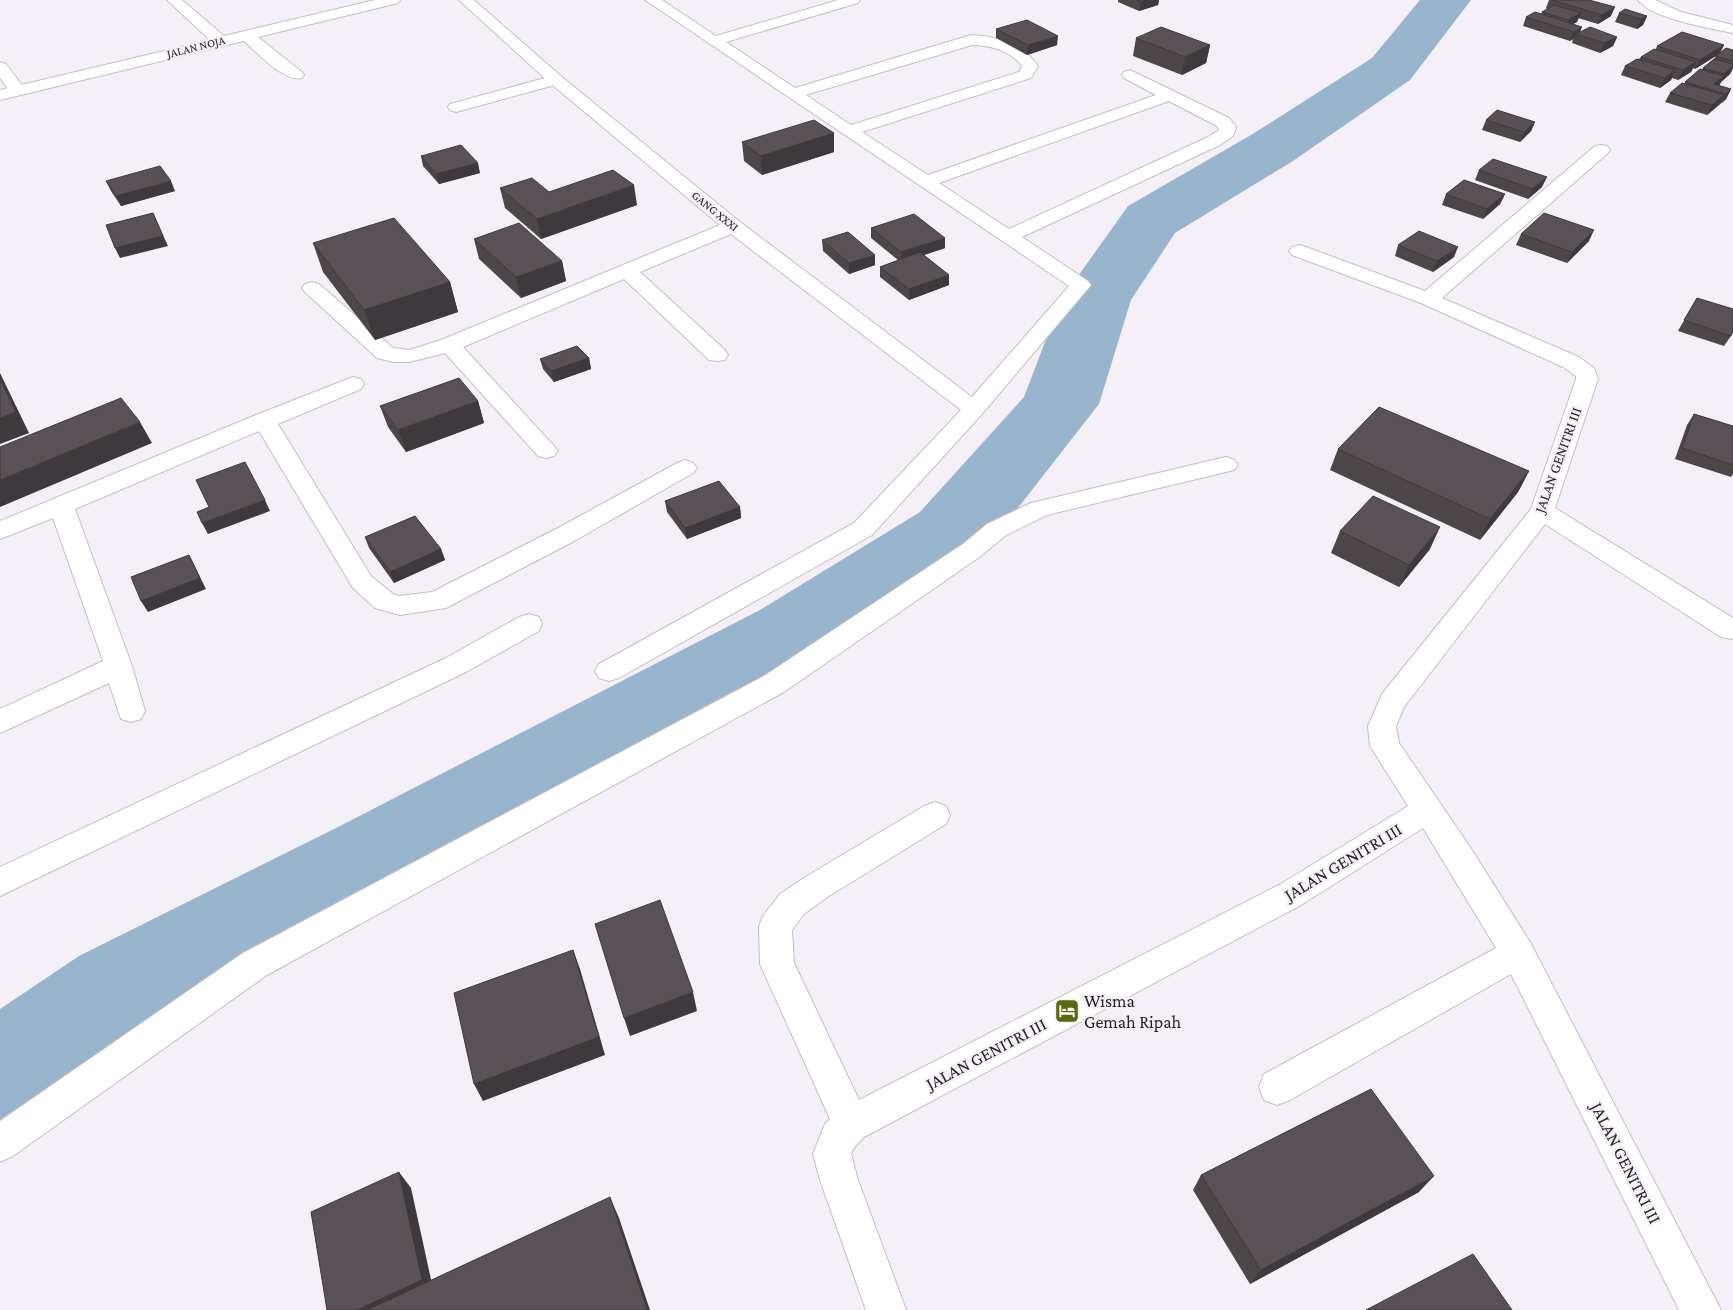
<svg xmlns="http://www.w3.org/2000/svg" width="1733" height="1310" viewBox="0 0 1733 1310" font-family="'Crimson Pro',serif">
  <rect width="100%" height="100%" fill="#f5eff8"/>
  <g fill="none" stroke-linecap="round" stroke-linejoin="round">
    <polygon fill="#99b5ce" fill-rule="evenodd" points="1420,0 1471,0 1410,80 1293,161 1175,233 1131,300 1099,404 982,554 826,658 416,893 163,1034 44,1125 0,1143 0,1009 79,956 338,827 760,610 920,512 1024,397 1061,300 1128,206 1251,135 1372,58"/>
    <defs>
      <g id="lane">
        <polygon points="0,62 6,64 24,88 26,91 24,94 12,94 0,78"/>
        <polygon points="556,75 562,77 564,80 562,83 456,112 450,110 448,107 450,104"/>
      </g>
      <g id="street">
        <path d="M167,0H182L224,36L375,0H400L398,3L258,37L302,72L304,75L302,78C285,83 256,52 244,41L0,100V90L210,40Z"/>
        <path d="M459,0H474L562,77L740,222L972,397L1069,286L645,0H662L716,36L838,0H860L858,3L726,42L795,88L971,35C997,36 1023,44 1038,66L1031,78L862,132L928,175L1156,95L1124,78L1122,75L1124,72L1130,70L1229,118L1236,127L1233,136L1220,145L1022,237L1088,281L1091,285L982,414L872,535L619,678L609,681L599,678L595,671L599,664L854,523L961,410L731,234L640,272L725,350L728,355L725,360L717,361L709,360L624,279L463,347L554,446L558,451L554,456L546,458L538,456L445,353L409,362H393L377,358L305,292L302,288L305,284L312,282L319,284L393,348L409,350L441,340L720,225L550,83ZM972,45C990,45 1011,51 1022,66L1019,72L851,125L806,95ZM1169,101L1217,126L1219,130L1208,137L1009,229L939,183Z"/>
        <path d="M1638,0H1655L1681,12L1733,25V33C1710,28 1652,19 1638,0Z"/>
        <polygon points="1601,145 1607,146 1610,150 1607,154 1442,298 1579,357 1594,368 1598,379 1555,508 1733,618 1733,639 1721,637 1545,524 1404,707 1396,726 1399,743 1472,850 1530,942 1721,1310 1679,1310 1511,974 1290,1100 1277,1105 1264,1100 1259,1087 1264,1074 1496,948 1423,828 1301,905 864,1137 853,1149 851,1154 858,1180 906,1310 866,1310 820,1180 813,1154 825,1124 830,1119 760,964 759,926 763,916 780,894 807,876 924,806 935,802 946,806 950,815 946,824 829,896 804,914 792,930 794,963 859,1100 1279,885 1408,806 1370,746 1368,726 1382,694 1531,509 1576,379 1576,376 1563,367 1421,303 1292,255 1289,251 1292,247 1299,245 1306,247 1425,291 1595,146"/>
        <polygon points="353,377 361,379 364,384 361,389 278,424 371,576 393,594 400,596 432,592 558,528 677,463 685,460 693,463 697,468 693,473 576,540 446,608 400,615 375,608 353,588 259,431 75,509 132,666 145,711 141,719 131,722 121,719 109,683 0,733 0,709 103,661 53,518 0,539 0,521 256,415"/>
        <polygon points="1226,457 1234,460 1238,465 1234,470 1047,515 1005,536 981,556 784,692 267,975 13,1156 0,1162 0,1121 243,953 764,676 963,544 987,524 1031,503"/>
        <polygon points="529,614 539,617 542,624 539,631 466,672 0,896 0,867 446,658 519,617"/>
      </g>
    </defs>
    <use href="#lane" stroke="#c2bec5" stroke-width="2"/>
    <use href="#street" stroke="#c2bec5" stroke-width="2"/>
    <use href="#lane" fill="#fff" fill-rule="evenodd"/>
    <use href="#street" fill="#fff" fill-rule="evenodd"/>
  </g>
  <g fill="#4d4649">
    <polygon points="1118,0 1159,0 1158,5 1139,11 1118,2"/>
    <polygon points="1549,0 1589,0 1611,16 1598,24 1578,18 1577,22 1573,24 1581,32 1617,37 1613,46 1600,53 1572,43 1573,39 1570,41 1523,26 1526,17 1541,14 1542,12 1547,9 1546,8"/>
    <polygon points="1619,13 1647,16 1643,25 1637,29 1615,22"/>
    <polygon points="996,29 1057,45 1027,55 996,38"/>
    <polygon points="1136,38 1210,45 1206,63 1182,75 1133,56"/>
    <polygon points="1724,45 1720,53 1733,50 1733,68 1730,74 1721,82 1719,86 1731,89 1726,99 1707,115 1665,102 1670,93 1685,83 1685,82 1702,70 1703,68 1714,59 1716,56 1695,69 1693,68 1691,72 1678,80 1672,78 1671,80 1660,88 1621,75 1625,66 1639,59 1641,57 1656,49 1657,46"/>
    <polygon points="1486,120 1535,122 1531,131 1520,142 1482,130"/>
    <polygon points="834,133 834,152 762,175 744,161 742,142"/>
    <polygon points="421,156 480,173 439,184 423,166"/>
    <polygon points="1479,170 1542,187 1528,199 1475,180"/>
    <polygon points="106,181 175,191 121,206 111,191"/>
    <polygon points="500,188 549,192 637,205 541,239 505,208"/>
    <polygon points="1446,194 1505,194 1500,204 1483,219 1442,205"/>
    <polygon points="871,228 945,248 923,255 949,275 949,285 909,300 880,277 880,267 898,260 871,238"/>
    <polygon points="1521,234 1589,241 1567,263 1516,245"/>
    <polygon points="474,239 562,261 566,281 521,298 479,259"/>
    <polygon points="822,240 875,265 849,274 823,251"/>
    <polygon points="313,243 450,282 458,312 375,340 323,272"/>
    <polygon points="1398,245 1454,257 1433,272 1395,256"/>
    <polygon points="1697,298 1731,336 1724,346 1678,331"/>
    <polygon points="589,358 591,369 554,382 543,369 540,359"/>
    <polygon points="478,401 484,423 406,452 388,427 380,406"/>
    <polygon points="1694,414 1733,426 1733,474 1731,477 1675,459 1687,425"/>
    <polygon points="1338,449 1529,471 1518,492 1480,540 1330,470"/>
    <polygon points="665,501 740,507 741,518 687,539 667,512"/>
    <polygon points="1340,531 1430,549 1399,587 1331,553"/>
    <polygon points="365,537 441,549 445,560 394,583 369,548"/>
    <polygon points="1201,1175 1419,1192 1250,1284 1193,1190"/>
  </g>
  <g fill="#3e393c">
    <polygon points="1147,0 1159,0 1158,5 1139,11 1141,2"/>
    <polygon points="1615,7 1611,16 1598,24 1602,15"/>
    <polygon points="1581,13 1577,22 1565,29 1568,20"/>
    <polygon points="1647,16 1643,25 1637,29 1641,19"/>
    <polygon points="1582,27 1579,35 1576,34 1573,39 1570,41 1574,32"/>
    <polygon points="1058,36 1057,45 1027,55 1028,45"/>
    <polygon points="1617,37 1613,46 1600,53 1604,43"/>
    <polygon points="1210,45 1206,63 1182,75 1185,57"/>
    <polygon points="1724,45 1719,54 1695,69 1700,60"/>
    <polygon points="1696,62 1691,72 1678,80 1683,70"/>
    <polygon points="1733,63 1733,68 1730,74 1721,82 1719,86 1714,84 1722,78 1724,74 1731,68"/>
    <polygon points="1675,70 1671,80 1660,88 1665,78"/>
    <polygon points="1731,89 1726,99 1721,104 1726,94"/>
    <polygon points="1724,95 1719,105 1707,115 1712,105"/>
    <polygon points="1535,122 1531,131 1520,142 1524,132"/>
    <polygon points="834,133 834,152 762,175 761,156"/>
    <polygon points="478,163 480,173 439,184 436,174"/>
    <polygon points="1547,177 1542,187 1528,199 1532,189"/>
    <polygon points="171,181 175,191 121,206 116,196"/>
    <polygon points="634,185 637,205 541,239 537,219"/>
    <polygon points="1505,194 1500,204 1483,219 1487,209"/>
    <polygon points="153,213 168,246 120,258 115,248"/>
    <polygon points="1594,230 1589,241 1567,263 1572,252"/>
    <polygon points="945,238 945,248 901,263 901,252"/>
    <polygon points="1458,247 1454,257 1433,272 1437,261"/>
    <polygon points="875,255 875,265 849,274 849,263"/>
    <polygon points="562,261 566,281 521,298 516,277"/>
    <polygon points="949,275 949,285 909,300 909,289"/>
    <polygon points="450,282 458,312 375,340 364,310"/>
    <polygon points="589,358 591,369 554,382 551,371"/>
    <polygon points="0,373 29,433 0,444"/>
    <polygon points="478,401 484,423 406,452 398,430"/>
    <polygon points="140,422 152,443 0,507 0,480"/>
    <polygon points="1529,471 1518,492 1480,540 1490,519"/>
    <polygon points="265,500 270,511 208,534 202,523"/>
    <polygon points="740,507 741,518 687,539 685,528"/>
    <polygon points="1440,527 1430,549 1399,587 1409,565"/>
    <polygon points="441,549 445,560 394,583 390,572"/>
    <polygon points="189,555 206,589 148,612 141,601"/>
    <polygon points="573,950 580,969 605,1055 483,1101 474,1084"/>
    <polygon points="693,992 697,1011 630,1036 624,1018"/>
    <polygon points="399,1172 411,1188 434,1293 398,1310 357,1310"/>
    <polygon points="1434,1176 1419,1192 1250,1284 1261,1270"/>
    <polygon points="610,1197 619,1218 650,1310 647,1310"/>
  </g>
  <g fill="#595155" stroke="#3e393c">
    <polygon points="1136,0 1147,0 1141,2"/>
    <polygon points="1552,0 1589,0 1615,7 1602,15"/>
    <polygon points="1554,5 1581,13 1568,20 1542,12"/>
    <polygon points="1625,9 1647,16 1641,19 1619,13"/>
    <polygon points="1535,12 1582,27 1574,32 1526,17"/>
    <polygon points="1027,20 1058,36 1028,45 996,29"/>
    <polygon points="1161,27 1210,45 1185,57 1136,38"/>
    <polygon points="1590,27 1617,37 1604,43 1576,34"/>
    <polygon points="1682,32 1724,45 1700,60 1657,46"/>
    <polygon points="1726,48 1733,50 1733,61 1716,56"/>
    <polygon points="1654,49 1696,62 1683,70 1641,57"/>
    <polygon points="1637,59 1675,70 1665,78 1625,66"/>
    <polygon points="1714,59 1733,64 1733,66 1724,74 1703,68"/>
    <polygon points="1700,69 1724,76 1714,84 1731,89 1726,94 1685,82"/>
    <polygon points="1682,83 1724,95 1712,105 1670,93"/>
    <polygon points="1497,110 1535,122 1524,132 1486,120"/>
    <polygon points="814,120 834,133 761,156 742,142"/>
    <polygon points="461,145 478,163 436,174 421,156"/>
    <polygon points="1493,159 1547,177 1532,189 1479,170"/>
    <polygon points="160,166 171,181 116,196 106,181"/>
    <polygon points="613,170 634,185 537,219 500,188 532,178 549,192"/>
    <polygon points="1464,180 1505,194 1487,209 1446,194"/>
    <polygon points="153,213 163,236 115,248 106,225"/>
    <polygon points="1544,213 1594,230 1572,252 1521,234"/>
    <polygon points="914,214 945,238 901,252 871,228"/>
    <polygon points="394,218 450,282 364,310 313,243"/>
    <polygon points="519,223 562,261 516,277 474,239"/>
    <polygon points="1419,231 1458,247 1437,261 1398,245"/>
    <polygon points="848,232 875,255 849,263 822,240"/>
    <polygon points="920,252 949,275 909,289 880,267"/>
    <polygon points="1697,298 1733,309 1733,331 1731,336 1684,320"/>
    <polygon points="577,346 589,358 551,371 540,359"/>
    <polygon points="459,378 478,401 398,430 380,406"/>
    <polygon points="0,379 16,412 0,418"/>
    <polygon points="121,398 140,422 0,480 0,447"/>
    <polygon points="1379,407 1529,471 1490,519 1338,449"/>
    <polygon points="1694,414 1733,426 1733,465 1682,448"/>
    <polygon points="245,462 265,500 202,523 197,512 209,507 196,480"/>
    <polygon points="719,481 740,507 685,528 665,501"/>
    <polygon points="1373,496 1440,527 1409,565 1340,531"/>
    <polygon points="415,516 441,549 390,572 365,537"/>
    <polygon points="189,555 200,578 141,601 131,577"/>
    <polygon points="660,900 693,992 624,1018 595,924"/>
    <polygon points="573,950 599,1037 474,1084 454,993"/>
    <polygon points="1371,1089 1434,1176 1261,1270 1201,1175"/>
    <polygon points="399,1172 422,1280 357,1310 327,1310 311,1212"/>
    <polygon points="610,1197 647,1310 367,1310"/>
    <polygon points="1473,1254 1512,1310 1366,1310"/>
  </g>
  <defs>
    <symbol id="hotel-square" viewBox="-11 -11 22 22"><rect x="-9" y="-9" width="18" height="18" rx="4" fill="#5b6911" stroke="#f5eff8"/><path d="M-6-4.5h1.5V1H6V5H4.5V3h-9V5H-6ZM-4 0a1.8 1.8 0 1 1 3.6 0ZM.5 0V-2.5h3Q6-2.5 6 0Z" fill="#fff"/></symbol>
  </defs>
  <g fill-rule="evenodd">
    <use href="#hotel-square" x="1053" y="997" width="28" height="28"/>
  </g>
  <g text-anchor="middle" stroke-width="5" stroke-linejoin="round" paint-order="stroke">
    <g font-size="12" fill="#211f22" stroke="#f5eff8">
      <text transform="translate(196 47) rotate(-14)" y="4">JALAN NOJA</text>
      <text transform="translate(715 211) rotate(39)" y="4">GANG XXXI</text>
    </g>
    <g font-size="15" fill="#211f22" stroke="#f5eff8">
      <text transform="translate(1558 460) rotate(-70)" y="5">JALAN GENITRI III</text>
    </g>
    <g font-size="18" fill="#211f22" stroke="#f5eff8">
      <text transform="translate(1343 862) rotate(-31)" y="6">JALAN GENITRI III</text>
      <text transform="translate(986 1054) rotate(-28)" y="6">JALAN GENITRI III</text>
      <text transform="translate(1626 1163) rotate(63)" y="6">JALAN GENITRI III</text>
    </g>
    <g font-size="18" fill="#211f22" stroke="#f5eff8" text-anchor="start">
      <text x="1084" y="1007">Wisma<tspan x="1084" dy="21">Gemah Ripah</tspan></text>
    </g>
  </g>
</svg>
